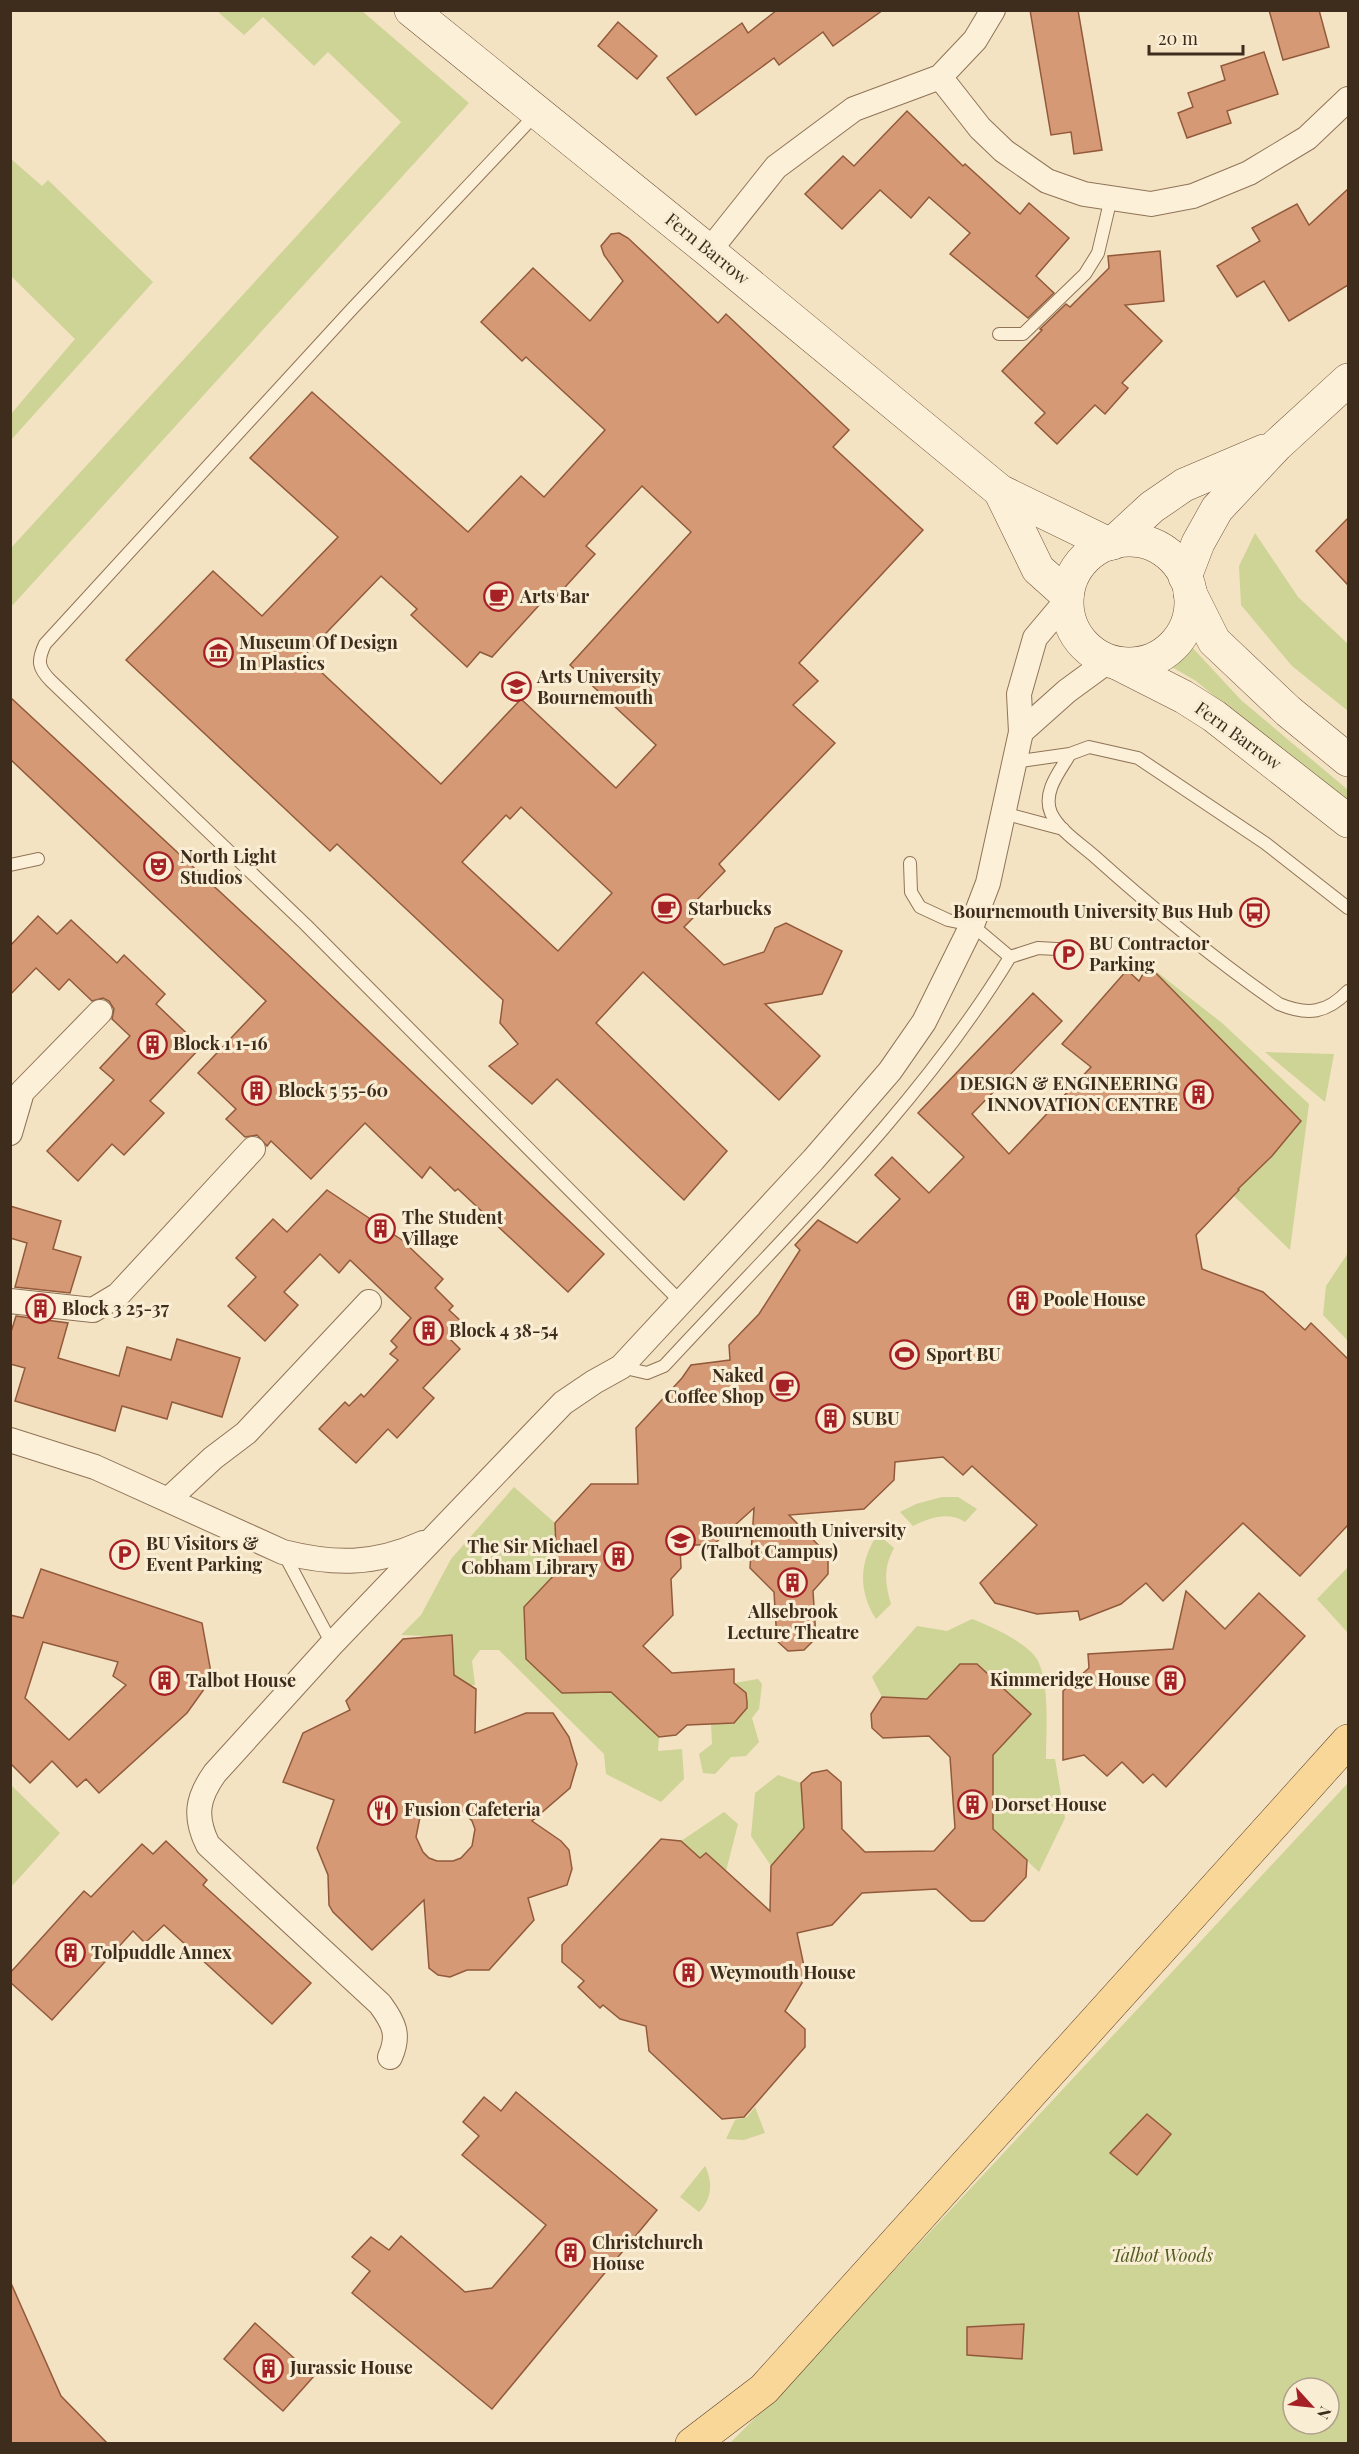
<svg xmlns="http://www.w3.org/2000/svg" width="1359" height="2454" viewBox="0 0 1359 2454" font-family="'Playfair Display',serif">
  <rect width="100%" height="100%" fill="#f3e3c3"/>
  <g fill="#ced396" fill-rule="evenodd">
    <polygon points="217,11 362,11 469,103 11,607 11,548 401,122 328,52 314,66 263,17 244,35"/>
    <polygon points="11,159 42,186 48,180 153,282 11,440 11,414 75,339 11,276"/>
    <polygon points="1255,533 1298,597 1348,644 1348,711 1292,666 1241,605 1239,566"/>
    <polygon points="1190,645 1241,700 1348,790 1348,806 1196,681 1172,667"/>
    <polygon points="1148,965 1222,1023 1309,1104 1290,1250 1234,1196 1239,1190 1225,1176 1255,1173 1272,1156 1260,1143 1301,1120 1143,971"/>
    <polygon points="1265,1052 1334,1054 1325,1102"/>
    <polygon points="1348,1253 1348,1341 1323,1315 1326,1286"/>
    <polygon points="514,1487 555,1523 557,1572 524,1607 526,1659 562,1693 611,1692 659,1737 658,1751 682,1749 684,1779 661,1802 606,1774 604,1754 499,1650 480,1650 472,1661 475,1685 455,1685 451,1637 401,1635 421,1615 451,1559"/>
    <path d="M942,1497H958L977,1509L965,1522C948,1511 929,1518 913,1526L900,1512L916,1504Z"/>
    <path d="M878,1534L894,1548C883,1569 885,1582 891,1604L876,1619C858,1591 859,1561 878,1534Z"/>
    <polygon points="1348,1567 1348,1633 1317,1599"/>
    <path d="M972,1619C990,1626 1029,1643 1038,1661C1050,1686 1046,1731 1046,1759H1055L1065,1818L1039,1872L993,1829V1755L1021,1725L1022,1706L976,1664H960L927,1699L882,1697L872,1677L917,1626L947,1631Z"/>
    <polygon points="758,1679 762,1684 759,1709 752,1718 759,1742 746,1756 731,1757 715,1774 703,1773 699,1754 712,1744 711,1723 734,1683"/>
    <polygon points="778,1775 801,1783 804,1828 771,1866 751,1836 755,1793"/>
    <path d="M1348,1783V2443L729,2444L780,2393ZM1293,2388H1329V2424H1293Z"/>
    <polygon points="11,1785 60,1833 11,1887 10,1887"/>
    <polygon points="724,1812 738,1824 726,1871 707,1853 700,1858 681,1841"/>
    <polygon points="755,2107 765,2133 744,2140 726,2139 735,2120 747,2117"/>
    <path d="M705,2166C713,2182 712,2199 699,2212L680,2197Z"/>
  </g>
  <g fill="#d59a75" stroke="#925a3b" stroke-width="1.5" fill-rule="evenodd">
    <polygon points="777,10 883,10 833,46 823,32 779,65 774,58 696,115 667,78 742,23 748,33"/>
    <polygon points="1030,10 1078,10 1102,150 1074,154 1071,132 1051,135"/>
    <polygon points="1269,10 1319,10 1329,47 1283,60"/>
    <polygon points="618,22 657,56 637,79 598,46"/>
    <polygon points="1264,52 1278,94 1227,111 1231,123 1187,138 1178,113 1193,107 1188,93 1225,80 1221,66"/>
    <polygon points="907,111 963,166 965,164 1020,214 1029,203 1069,238 1036,276 1054,293 1028,318 950,254 970,233 929,197 911,218 880,190 842,229 805,194 843,156 854,166"/>
    <polygon points="1348,189 1348,285 1289,321 1264,281 1237,297 1217,266 1260,241 1252,228 1297,204 1309,225"/>
    <path d="M619,233L628,238L718,323L726,314L849,430L833,447L923,530L799,663L818,681L793,705L835,743L719,864L725,871L689,908L695,916L684,927L724,965L764,952L775,928L786,923L842,951L822,994L765,1004L820,1056L779,1100L643,972L596,1023L727,1151L684,1200L557,1079L532,1104L489,1066L518,1044L500,1023L503,1000L337,844L330,851L126,660L213,571L262,616L338,537L250,458L312,392L468,532L521,476L544,497L605,430L526,357L522,361L481,322L533,268L590,321L623,281L604,255L601,246L611,234ZM642,486L691,532L570,665L656,745L616,788L521,699L441,784L304,656L381,576L417,609L411,615L467,667L480,652L492,657L552,591L557,596L595,554L586,546ZM521,807L612,893L558,951L462,862L506,815L510,819Z"/>
    <polygon points="1160,251 1164,301 1125,305 1162,341 1122,383 1128,388 1105,414 1095,405 1057,444 1035,423 1045,413 1002,371 1042,330 1040,329 1066,304 1070,307 1109,268 1108,256"/>
    <polygon points="1348,518 1348,585 1316,551"/>
    <polygon points="10,697 286,953 604,1254 568,1292 458,1189 455,1191 430,1167 422,1178 365,1123 311,1179 271,1141 267,1146 257,1135 245,1137 226,1119 236,1109 198,1073 266,1001 10,759"/>
    <polygon points="38,916 57,934 71,920 117,963 124,955 165,994 156,1004 201,1047 150,1101 164,1113 124,1155 112,1144 78,1181 47,1151 114,1080 100,1068 130,1036 112,1019 114,1009 109,1001 103,998 92,1001 69,979 59,990 36,968 10,995 10,946"/>
    <polygon points="1148,965 1301,1121 1272,1156 1238,1189 1239,1190 1196,1235 1202,1269 1263,1292 1305,1330 1311,1323 1348,1359 1348,1525 1300,1576 1243,1523 1163,1601 1146,1583 1121,1604 1080,1620 1078,1611 1037,1614 995,1603 980,1583 1037,1525 972,1466 963,1475 943,1457 895,1462 894,1480 864,1509 789,1515 828,1555 828,1574 813,1591 816,1638 804,1650 788,1651 777,1641 774,1592 750,1568 754,1508 714,1544 680,1546 681,1568 671,1579 673,1615 643,1646 672,1673 734,1669 734,1683 746,1693 747,1702 747,1708 734,1723 687,1725 676,1735 659,1737 611,1692 562,1693 526,1659 524,1607 557,1572 555,1523 591,1484 638,1484 636,1428 682,1378 691,1365 730,1360 729,1345 759,1314 800,1250 795,1245 818,1220 857,1243 900,1199 875,1175 892,1157 929,1193 964,1157 918,1113 1033,993 1062,1021 972,1114 1009,1154 1091,1067 1062,1044 1127,970 1139,981"/>
    <polygon points="327,1190 402,1240 443,1279 435,1288 453,1306 449,1310 464,1324 449,1338 460,1349 423,1388 434,1398 397,1438 388,1429 356,1463 319,1429 345,1402 349,1406 361,1394 364,1397 398,1360 390,1354 397,1347 391,1341 411,1318 350,1260 339,1273 320,1254 284,1292 298,1305 265,1341 228,1306 256,1277 236,1258 273,1219 287,1232"/>
    <polygon points="10,1206 61,1221 53,1249 81,1257 70,1293 15,1287 27,1243 10,1238"/>
    <polygon points="16,1316 68,1323 58,1358 119,1376 127,1347 171,1360 177,1339 240,1358 222,1417 172,1402 167,1419 122,1406 115,1431 15,1401 25,1368 10,1364 10,1335"/>
    <path d="M41,1569L202,1623L212,1678L187,1713L99,1793L86,1779L77,1787L52,1761L30,1783L10,1763V1615L23,1618ZM43,1642L118,1662L113,1676L126,1685L69,1740L25,1698Z"/>
    <polygon points="1186,1591 1225,1629 1259,1593 1305,1636 1166,1787 1153,1774 1143,1783 1122,1762 1107,1776 1084,1755 1063,1760 1063,1691 1089,1668 1088,1654 1173,1649"/>
    <path d="M452,1635L454,1675L476,1689L475,1733L526,1713H553L569,1737L577,1764L570,1788L532,1821L561,1841L569,1850L572,1869L567,1885L528,1898L534,1920L489,1970H467L450,1977L438,1975L429,1968L424,1900L372,1950L333,1912L329,1905L328,1875L317,1848L334,1800L283,1782L303,1733L350,1710L346,1701L403,1639ZM437,1804L458,1806L472,1821L475,1829L472,1846L461,1858L453,1861H437L429,1858L423,1852L416,1837L420,1817Z"/>
    <polygon points="960,1664 977,1664 1031,1714 993,1755 993,1829 1027,1860 1026,1877 984,1921 971,1921 936,1889 862,1893 832,1925 797,1933 804,1966 802,1983 785,2011 805,2029 805,2047 744,2117 722,2119 649,2051 646,2026 620,2019 603,2005 600,2008 578,1987 584,1981 562,1962 562,1945 661,1839 681,1841 700,1858 706,1853 770,1911 771,1866 804,1828 801,1783 812,1773 827,1770 841,1782 842,1829 865,1852 934,1851 955,1828 950,1757 929,1736 883,1738 872,1728 871,1714 882,1697 927,1699"/>
    <polygon points="166,1841 207,1880 203,1885 311,1983 272,2024 164,1925 145,1943 133,1931 52,2020 10,1982 10,1973 84,1891 91,1897 142,1844 153,1854"/>
    <polygon points="516,2092 657,2210 492,2409 352,2293 370,2271 352,2257 371,2237 389,2250 401,2236 465,2292 492,2288 546,2225 462,2155 479,2136 463,2122 484,2097 501,2111"/>
    <polygon points="1147,2114 1171,2134 1137,2175 1110,2153"/>
    <polygon points="10,2281 61,2396 108,2444 10,2444"/>
    <polygon points="255,2323 314,2376 283,2411 224,2359"/>
    <polygon points="1024,2324 1022,2359 967,2355 967,2327"/>
  </g>
  <g fill="none" stroke-linecap="round" stroke-linejoin="round">
    <defs>
      <g id="lane">
        <path d="M537,113L351,310L45,644C37,661 38,668 51,681L306,925L680,1301"/>
        <polyline points="999,334 1023,334 1085,274 1098,253 1111,198"/>
        <path d="M1070,754C1060,771 1042,792 1051,813C1059,830 1079,843 1093,855C1152,908 1214,959 1279,1004C1308,1016 1327,1013 1348,991"/>
        <polyline points="1013,762 1070,754 1089,747 1138,758 1265,843 1348,908"/>
        <polyline points="1003,813 1063,829"/>
        <polyline points="910,863 911,892 920,907 948,920 972,925 1010,957"/>
        <polyline points="10,865 38,859"/>
        <path d="M621,1367L647,1373L664,1366C784,1236 918,1109 1010,957L1038,948L1075,950"/>
        <polyline points="283,1552 332,1644"/>
      </g>
      <g id="street">
        <polyline points="940,77 980,128 1004,151 1047,181 1084,194 1151,204 1193,196 1249,173 1307,138 1348,99"/>
        <polyline points="709,251 776,167 854,109 940,77 975,40 993,10"/>
        <polyline points="1021,732 1067,691 1108,661"/>
        <polyline points="10,1133 22,1092 100,1012"/>
        <polyline points="10,1301 93,1310 118,1295 253,1149"/>
        <path d="M10,1440L95,1467L283,1552C335,1565 374,1565 423,1543"/>
        <polyline points="169,1499 213,1458 246,1433 369,1302"/>
        <path d="M390,2057C400,2035 394,2023 380,2004L208,1845C194,1817 197,1798 215,1773L332,1644L563,1403L594,1382L621,1367L813,1160L890,1071L924,1022L972,925L988,883L1021,732L1019,694L1035,638L1067,600"/>
      </g>
      <g id="secondary">
        <polyline points="411,10 709,251 1000,491 1109,544"/>
        <polyline points="1000,491 1038,569 1067,595"/>
        <circle cx="1129" cy="602" r="62"/>
        <polyline points="1113,543 1152,507 1184,485 1264,451"/>
        <polyline points="1185,577 1198,543 1217,509 1277,445 1348,380"/>
        <polyline points="1190,593 1214,641 1288,711 1348,760"/>
        <polyline points="1119,664 1184,697 1214,716 1348,821"/>
      </g>
      <polyline id="primary" points="692,2444 764,2389 1348,1741"/>
    </defs>
    <use href="#lane" stroke="#907357" stroke-width="14"/>
    <use href="#street" stroke="#907357" stroke-width="26"/>
    <use href="#secondary" stroke="#72543b" stroke-width="34"/>
    <use href="#primary" stroke="#5d412c" stroke-width="34"/>
    <use href="#lane" stroke="#fcf0d8" stroke-width="12"/>
    <use href="#street" stroke="#fcf0d8" stroke-width="24"/>
    <use href="#secondary" stroke="#fcf0d8" stroke-width="33"/>
    <use href="#primary" stroke="#f9d798" stroke-width="33"/>
  </g>
  <defs>
    <symbol id="cafe-ring" viewBox="-11 -11 22 22"><circle r="9.5" fill="#f9edd4" stroke="#a62126" stroke-width="1.5"/><path d="M-5.5-4.5H6V0H3Q3 3.5 0 3.5H-2.5Q-5.5 3.5-5.5 0ZM3-3.2v2h1.7v-2ZM-6 4.5H4V6H-6Z" fill="#a62126"/></symbol>
    <symbol id="museum-ring" viewBox="-11 -11 22 22"><circle r="9.5" fill="#f9edd4" stroke="#a62126" stroke-width="1.5"/><path d="M0-6L6-3V-2H-6V-3ZM-5-1h2V3h-2ZM-1-1h2V3h-2ZM3-1h2V3H3ZM-6 4H6V6H-6Z" fill="#a62126"/></symbol>
    <symbol id="university-ring" viewBox="-11 -11 22 22"><circle r="9.5" fill="#f9edd4" stroke="#a62126" stroke-width="1.5"/><path d="M0-5L7-2L0 1L-7-2ZM-4 1L0 2.5L4 1V4Q0 6-4 4Z" fill="#a62126"/></symbol>
    <symbol id="theatre-ring" viewBox="-11 -11 22 22"><circle r="9.5" fill="#f9edd4" stroke="#a62126" stroke-width="1.5"/><path d="M-5-5.5Q0-4 5-5.5V0Q5 5 0 6Q-5 5-5 0ZM-3.3-2.5H-1v1.5H-3.3ZM1-2.5H3.3v1.5H1ZM-2.8 1Q0 5.5 2.8 1Z" fill="#a62126"/></symbol>
    <symbol id="bus-ring" viewBox="-11 -11 22 22"><circle r="9.5" fill="#f9edd4" stroke="#a62126" stroke-width="1.5"/><path d="M-5-6H5V4H4V6H2V4H-2V6H-4V4H-5ZM-3.5-4V0h7V-4ZM-3.5 1.2v1.5H-2V1.2ZM2 1.2v1.5H3.5V1.2Z" fill="#a62126"/></symbol>
    <symbol id="parking-ring" viewBox="-11 -11 22 22"><circle r="9.5" fill="#f9edd4" stroke="#a62126" stroke-width="1.5"/><path d="M-3.5-5.5H1a3.5 3.5 0 0 1 0 7H-1V5.5H-3.5ZM-1-3.4V-.6H.8a1.4 1.4 0 0 0 0-2.8Z" fill="#a62126"/></symbol>
    <symbol id="building-ring" viewBox="-11 -11 22 22"><circle r="9.5" fill="#f9edd4" stroke="#a62126" stroke-width="1.5"/><path d="M-4-6H4V6H1V3H-1V6H-4ZM-2.5-4.3h1.7v1.8h-1.7ZM.8-4.3h1.7v1.8H.8ZM-2.5-1h1.7V.8h-1.7ZM.8-1h1.7V.8H.8Z" fill="#a62126"/></symbol>
    <symbol id="stadium-ring" viewBox="-11 -11 22 22"><circle r="9.5" fill="#f9edd4" stroke="#a62126" stroke-width="1.5"/><path d="M0-5a6.5 5 0 1 0 0 10a6.5 5 0 1 0 0-10ZM-3.5-1.8h7v3.6h-7Z" fill="#a62126"/></symbol>
    <symbol id="restaurant-ring" viewBox="-11 -11 22 22"><circle r="9.5" fill="#f9edd4" stroke="#a62126" stroke-width="1.5"/><path d="M-5-6h1v4h1v-4h1v4h1v-4h1v5L-1.5 .5V6h-2V.5L-5-1ZM5-6V6H3V1.5H1.5Q1.5-4 5-6Z" fill="#a62126"/></symbol>
  </defs>
  <g fill-rule="evenodd">
    <use href="#cafe-ring" x="482" y="580" width="33" height="33"/>
    <use href="#museum-ring" x="202" y="636" width="33" height="33"/>
    <use href="#university-ring" x="500" y="670" width="33" height="33"/>
    <use href="#theatre-ring" x="142" y="850" width="33" height="33"/>
    <use href="#cafe-ring" x="650" y="892" width="33" height="33"/>
    <use href="#bus-ring" x="1238" y="896" width="33" height="33"/>
    <use href="#parking-ring" x="1052" y="938" width="33" height="33"/>
    <use href="#building-ring" x="136" y="1028" width="33" height="33"/>
    <use href="#building-ring" x="240" y="1074" width="33" height="33"/>
    <use href="#building-ring" x="1182" y="1078" width="33" height="33"/>
    <use href="#building-ring" x="364" y="1212" width="33" height="33"/>
    <use href="#building-ring" x="1006" y="1284" width="33" height="33"/>
    <use href="#building-ring" x="24" y="1292" width="33" height="33"/>
    <use href="#building-ring" x="412" y="1314" width="33" height="33"/>
    <use href="#stadium-ring" x="888" y="1338" width="33" height="33"/>
    <use href="#cafe-ring" x="768" y="1370" width="33" height="33"/>
    <use href="#building-ring" x="814" y="1402" width="33" height="33"/>
    <use href="#university-ring" x="664" y="1524" width="33" height="33"/>
    <use href="#parking-ring" x="108" y="1538" width="33" height="33"/>
    <use href="#building-ring" x="602" y="1540" width="33" height="33"/>
    <use href="#building-ring" x="776" y="1566" width="33" height="33"/>
    <use href="#building-ring" x="1154" y="1664" width="33" height="33"/>
    <use href="#building-ring" x="148" y="1664" width="33" height="33"/>
    <use href="#building-ring" x="956" y="1788" width="33" height="33"/>
    <use href="#restaurant-ring" x="366" y="1794" width="33" height="33"/>
    <use href="#building-ring" x="54" y="1936" width="33" height="33"/>
    <use href="#building-ring" x="672" y="1956" width="33" height="33"/>
    <use href="#building-ring" x="554" y="2236" width="33" height="33"/>
    <use href="#building-ring" x="252" y="2352" width="33" height="33"/>
  </g>
  <g text-anchor="middle" stroke-width="6" stroke-linejoin="round" paint-order="stroke">
    <g font-size="18" fill="#3e2c1d" stroke="#f9edd4">
      <text transform="translate(707 249) rotate(39)" y="6">Fern Barrow</text>
      <text transform="translate(1238 736) rotate(36)" y="6">Fern Barrow</text>
    </g>
    <g font-size="18" font-weight="bold" fill="#3e2c1d" stroke="#f9edd4" text-anchor="start">
      <text x="520" y="603">Arts Bar</text>
      <text x="239" y="649">Museum Of Design<tspan x="239" dy="21">In Plastics</tspan></text>
      <text x="537" y="683">Arts University<tspan x="537" dy="21">Bournemouth</tspan></text>
      <text x="180" y="863">North Light<tspan x="180" dy="21">Studios</tspan></text>
      <text x="688" y="915">Starbucks</text>
      <text x="1233" y="918" text-anchor="end">Bournemouth University Bus Hub</text>
      <text x="1089" y="950">BU Contractor<tspan x="1089" dy="21">Parking</tspan></text>
      <text x="173" y="1050">Block 1 1-16</text>
      <text x="1178" y="1090" text-anchor="end">DESIGN &amp; ENGINEERING<tspan x="1178" dy="21">INNOVATION CENTRE</tspan></text>
      <text x="278" y="1097">Block 5 55-60</text>
      <text x="402" y="1224">The Student<tspan x="402" dy="21">Village</tspan></text>
      <text x="1043" y="1306">Poole House</text>
      <text x="62" y="1315">Block 3 25-37</text>
      <text x="449" y="1337">Block 4 38-54</text>
      <text x="926" y="1361">Sport BU</text>
      <text x="764" y="1382" text-anchor="end">Naked<tspan x="764" dy="21">Coffee Shop</tspan></text>
      <text x="852" y="1425">SUBU</text>
      <text x="701" y="1537">Bournemouth University<tspan x="701" dy="21">(Talbot Campus)</tspan></text>
      <text x="146" y="1550">BU Visitors &amp;<tspan x="146" dy="21">Event Parking</tspan></text>
      <text x="598" y="1553" text-anchor="end">The Sir Michael<tspan x="598" dy="21">Cobham Library</tspan></text>
      <text x="793" y="1618" text-anchor="middle">Allsebrook<tspan x="793" dy="21">Lecture Theatre</tspan></text>
      <text x="1150" y="1686" text-anchor="end">Kimmeridge House</text>
      <text x="186" y="1687">Talbot House</text>
      <text x="994" y="1811">Dorset House</text>
      <text x="404" y="1816">Fusion Cafeteria</text>
      <text x="91" y="1959">Tolpuddle Annex</text>
      <text x="710" y="1979">Weymouth House</text>
      <text x="592" y="2249">Christchurch<tspan x="592" dy="21">House</tspan></text>
      <text x="290" y="2374">Jurassic House</text>
    </g>
    <g font-size="18" font-style="italic" fill="#505d21" stroke="#f9edd4">
      <text x="1162" y="2262">Talbot Woods</text>
    </g>
  </g>
  <rect width="1359" height="2454" fill="none" stroke="#3e2c1d" stroke-width="24"/>
  <g transform="translate(1311 2406) rotate(117)"><circle r="28" fill="#f9edd4" stroke="#aea08b" stroke-width="1.5"/>
  <path d="M0-4.5L10 22L0 15L-10 22Z" fill="#a62126"/>
  <text y="-9" font-size="16" font-weight="bold" text-anchor="middle" fill="#3e2c1d">N</text>
  </g>
  <path d="M1149 45v9h94v-9" fill="none" stroke="#3e2c1d" stroke-width="3"/>
  <text x="1158" y="45" font-size="18" fill="#3e2c1d" stroke="#f9edd4" stroke-width="4.5" paint-order="stroke">20 m</text>
</svg>
